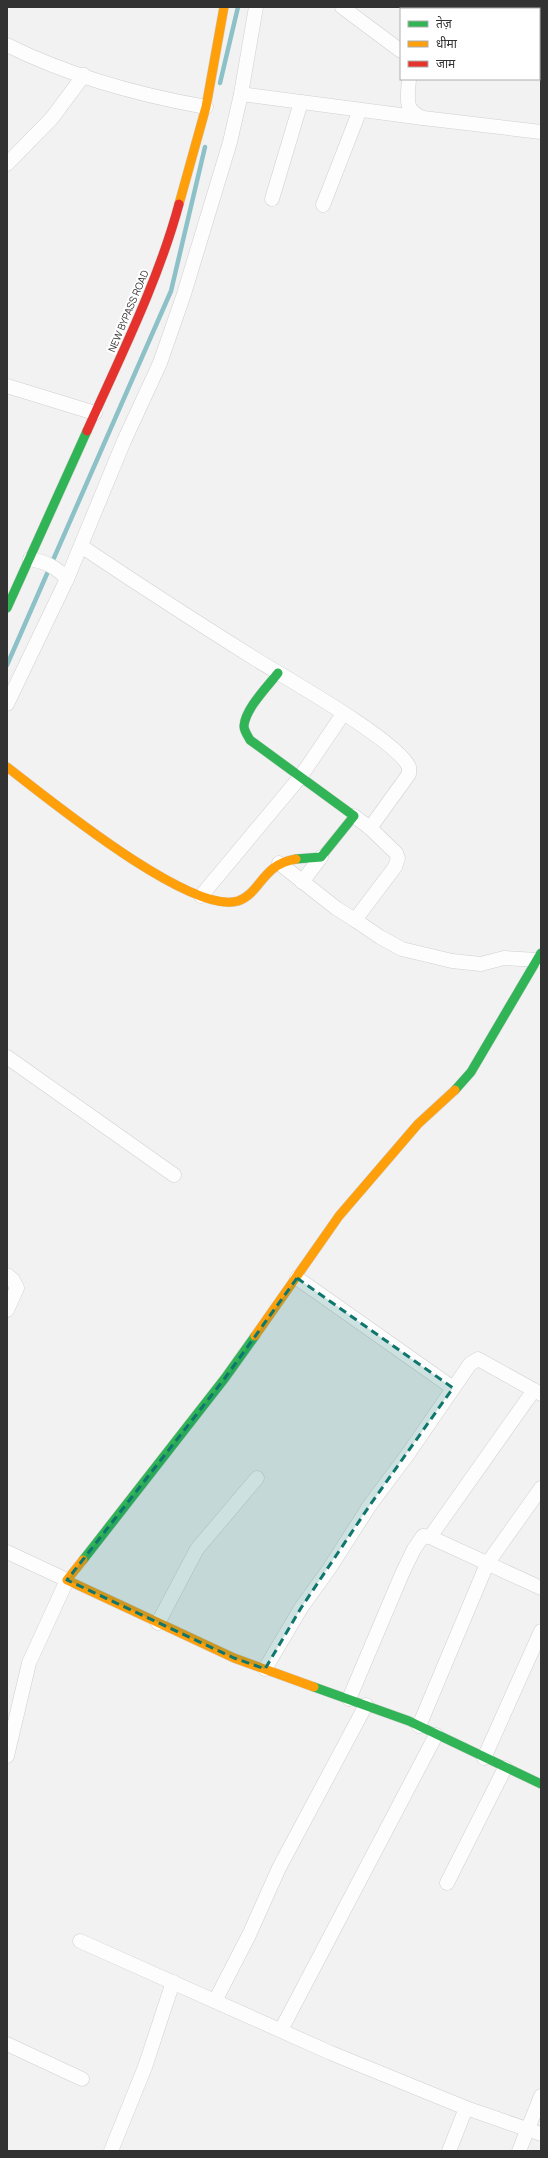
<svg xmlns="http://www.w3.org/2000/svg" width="548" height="2158" viewBox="0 0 548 2158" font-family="Manrope,'Noto Sans Devanagari',sans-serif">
  <rect width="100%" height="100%" fill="#f2f2f2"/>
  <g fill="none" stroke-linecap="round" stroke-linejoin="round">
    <g stroke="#8cc1c7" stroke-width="4.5">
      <polyline points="220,83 238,7"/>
      <polyline points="7,665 171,291 205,147"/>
    </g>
    <defs>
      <g id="street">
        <polyline points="342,7 401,51"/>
        <polyline points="461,9 462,7"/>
        <path d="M7,45C69,76 139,95 206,107"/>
        <path d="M409,79C408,98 403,110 423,118L541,132"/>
        <polyline points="241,94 423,118"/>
        <polyline points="7,164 52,118 84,75"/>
        <polyline points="272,199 301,102"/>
        <polyline points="323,205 360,110"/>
        <polyline points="7,386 95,413"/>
        <path d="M81,546C139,585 198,623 257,660C286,678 398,741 409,767V774L370,828"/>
        <polyline points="67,579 124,441 160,363 184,294 230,142 241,94 256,7"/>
        <path d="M7,704L67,579C56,567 46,562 30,559"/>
        <polyline points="279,863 336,908 355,920 395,867 398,858 396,853 370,828 354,816"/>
        <polyline points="302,882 321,857"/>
        <polyline points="201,896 301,776 343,714"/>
        <polyline points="355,920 380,937 402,949 452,961 481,964 504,958 537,960"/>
        <polyline points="7,1057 174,1175"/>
        <polyline points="7,1275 13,1280 17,1288 7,1310"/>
        <polyline points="297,1278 453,1388"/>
        <polyline points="430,1537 534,1390"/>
        <polyline points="7,1552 67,1580 29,1663 7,1756"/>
        <polyline points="158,1623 197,1549 257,1478"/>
        <polyline points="265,1669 301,1608 329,1569 370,1505 408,1454 470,1364 478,1359 541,1394"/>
        <polyline points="349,1699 402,1574 414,1549 423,1536 430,1537 541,1588"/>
        <polyline points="419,1726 487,1564 541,1488"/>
        <polyline points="484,1758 541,1631"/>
        <polyline points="447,1883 505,1768"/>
        <polyline points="80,1941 331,2053 466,2108"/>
        <polyline points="215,2001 249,1935 279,1868 366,1705"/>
        <polyline points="281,2030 436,1735"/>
        <polyline points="7,2044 82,2079"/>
        <polyline points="111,2151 145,2067 173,1982"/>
        <polyline points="449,2151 466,2108 541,2134"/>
        <polyline points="519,2151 541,2096"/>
      </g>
      <g id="fast">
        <polyline points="7,608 87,431"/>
        <path d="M278,673C268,686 245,709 244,726C244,731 248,736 250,740L354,816L321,857L296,859"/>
        <polyline points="455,1090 471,1072 541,953"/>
        <polyline points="83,1560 225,1378 255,1336"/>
        <polyline points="314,1687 409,1721 541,1784"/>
      </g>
      <g id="slow">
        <polyline points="179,204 206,107 224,7"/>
        <path d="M7,767C46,797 191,916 238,901C261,893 262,864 296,859"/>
        <polyline points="255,1336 339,1216 418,1124 455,1090"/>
        <polyline points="83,1560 67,1580 234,1658 314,1687"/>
      </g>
      <path id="jam" d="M87,431C120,357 158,282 179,204"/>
    </defs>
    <use href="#street" stroke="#d0d0d0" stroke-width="15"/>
    <use href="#fast" stroke="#d0d0d0" stroke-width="10"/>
    <use href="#slow" stroke="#d0d0d0" stroke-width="10"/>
    <use href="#jam" stroke="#d0d0d0" stroke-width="10"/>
    <use href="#street" stroke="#fdfdfd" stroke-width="14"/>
    <use href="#fast" stroke="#30b455" stroke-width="9"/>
    <use href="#slow" stroke="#ff9f0a" stroke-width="9"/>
    <use href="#jam" stroke="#e5322d" stroke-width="9"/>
  </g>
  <path fill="#0f766e" fill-opacity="0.2" stroke="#0f766e" stroke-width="3" stroke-dasharray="8 5" stroke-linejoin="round" d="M297,1278L453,1388L370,1505L301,1608L265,1669L234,1658L67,1580L225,1378Z"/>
  <g text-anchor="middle" stroke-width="4" stroke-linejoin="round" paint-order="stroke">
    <g font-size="10" fill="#323233" stroke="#fff">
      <text transform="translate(128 311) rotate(-67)" y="4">NEW BYPASS ROAD</text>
    </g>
  </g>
  <rect width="548" height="2158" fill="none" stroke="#323233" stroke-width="16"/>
  <rect x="400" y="8" width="140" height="72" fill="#ffffff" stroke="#adadad"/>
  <rect x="408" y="21" width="20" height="6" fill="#30b455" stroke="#adadad"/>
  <text x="436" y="28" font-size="12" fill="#323233">तेज़</text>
  <rect x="408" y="41" width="20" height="6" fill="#ff9f0a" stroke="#adadad"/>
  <text x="436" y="48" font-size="12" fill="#323233">धीमा</text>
  <rect x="408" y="61" width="20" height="6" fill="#e5322d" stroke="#adadad"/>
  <text x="436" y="68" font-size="12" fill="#323233">जाम</text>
</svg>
